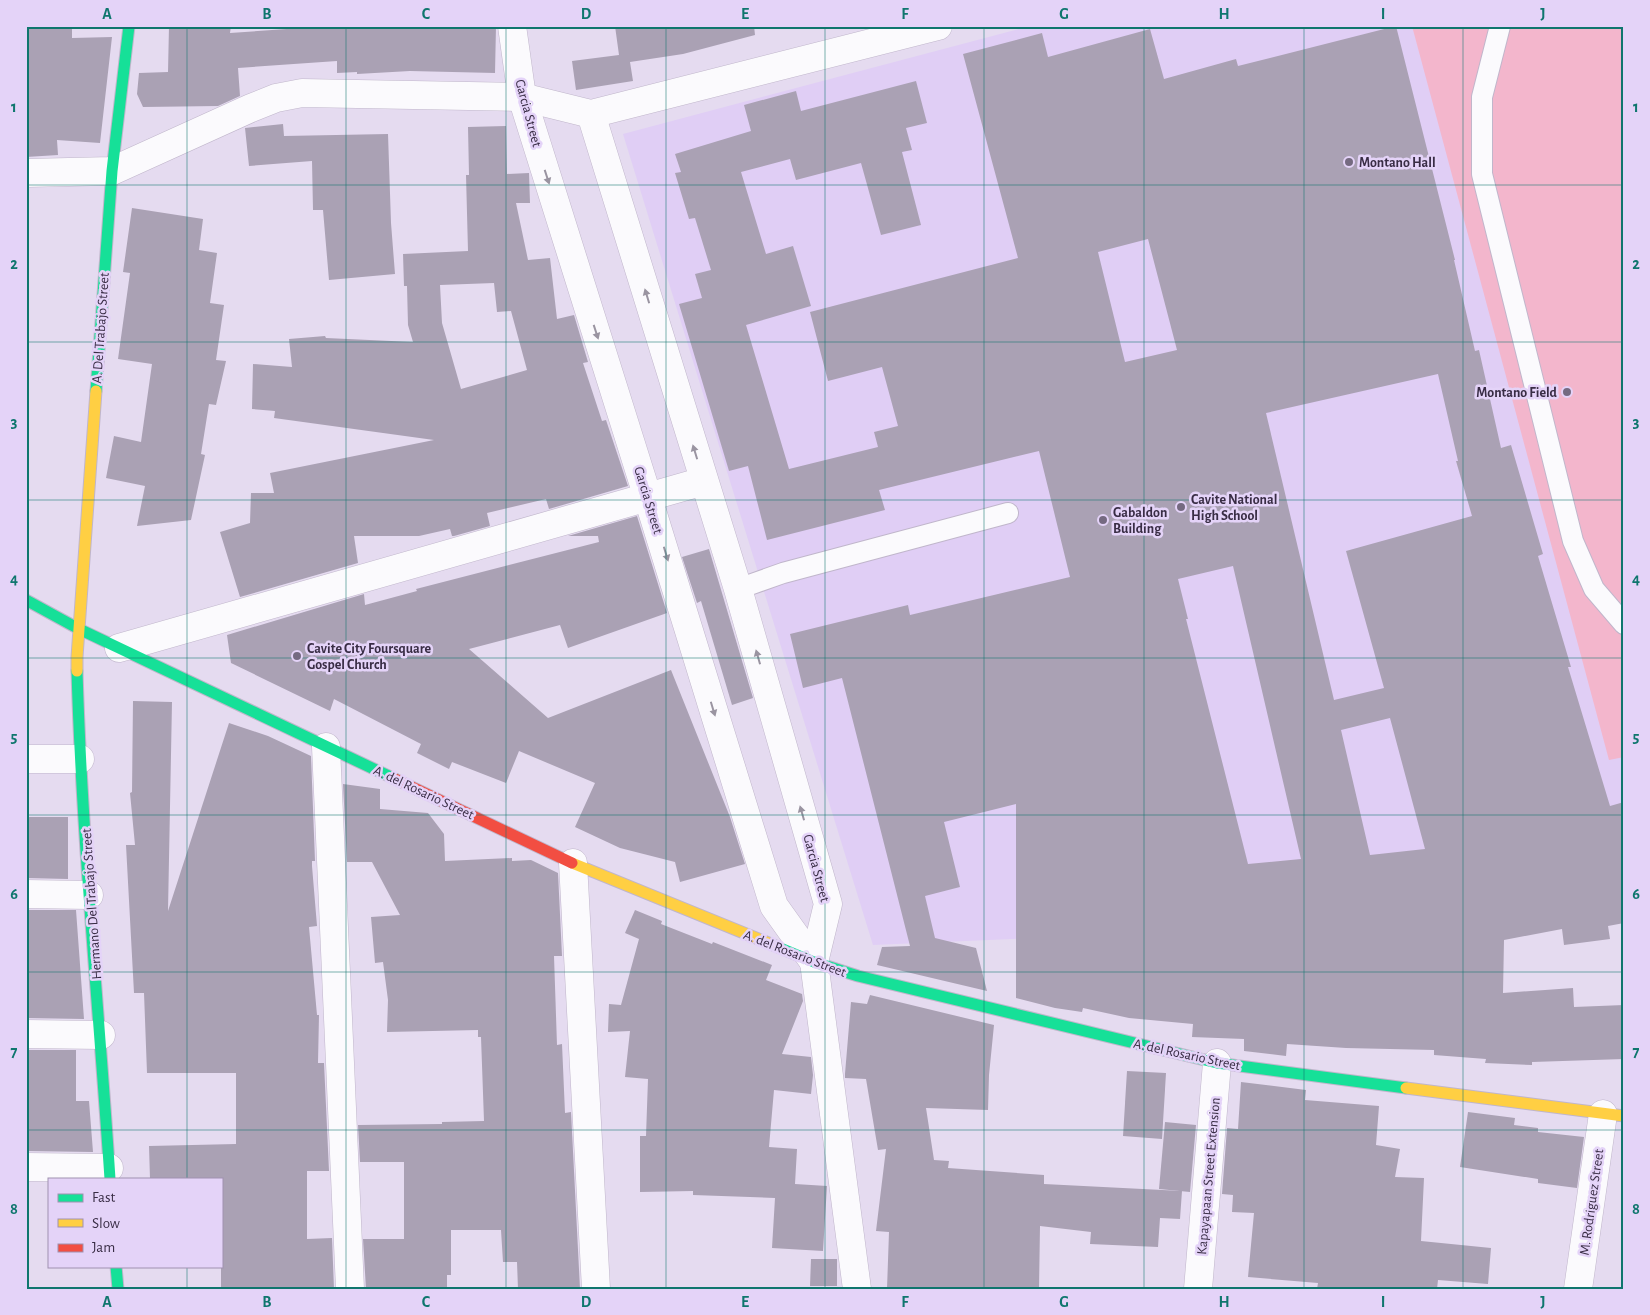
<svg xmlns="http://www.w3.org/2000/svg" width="1650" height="1315" viewBox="0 0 1650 1315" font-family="'Alegreya Sans',sans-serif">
  <rect width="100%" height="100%" fill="#e5dbf0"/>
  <polygon fill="#e0cef5" points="1030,26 1624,26 1624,880 1309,926 873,945 623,134"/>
  <polygon fill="#f3b6cc" points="1412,26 1624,26 1624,757 1609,760"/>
  <g fill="#aaa1b4" fill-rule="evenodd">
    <polygon points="26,26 72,28 72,38 112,37 100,143 57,140 58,155 26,157"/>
    <polygon points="169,26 231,26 230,33 301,28 354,28 354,26 496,26 495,73 410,71 357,74 357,72 337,73 337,61 238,68 240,96 218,106 143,107 137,94 139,73 168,72"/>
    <polygon points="615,26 754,26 755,35 683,54 630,62 633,81 576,90 572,61 619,55"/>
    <path d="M1396,26L1455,260H1454L1475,351L1479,350L1501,448L1511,445L1543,554L1538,556L1571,667H1568L1610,806L1624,802V923L1608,926L1610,939L1564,945L1562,929L1504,940L1503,993L1573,988L1574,1007L1624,1005V1059L1532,1062V1065L1485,1063L1486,1059L1434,1055V1050L1346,1048L1287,1044L1286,1056L1244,1051V1039L1192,1037L1193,1024L1129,1018L1083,1008L1082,1012L1055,1008L1016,998V804L944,822L960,887L925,896L935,938L976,948L987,991L877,965L882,947L910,946L842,678L803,688L790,634L908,605L910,615L1070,577L1039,451L879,490L885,510L767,540L748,466L729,471L679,304L702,298L695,274L711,270L695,218L689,219L675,173L681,172L675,154L751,131L744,105L796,91L801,111L916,81L927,123L906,128L912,150L902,152L921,225L881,235L861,163L796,180L790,159L741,172L766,254L793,246L811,306L746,325L789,469L878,447L874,432L898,426L882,367L828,381L810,312L1018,258L963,54L1042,33L1048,57L1150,29L1164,79L1236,59L1238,66ZM1148,239L1177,350L1125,362L1098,252ZM1438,374L1458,461H1456L1472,516L1346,551L1384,688L1334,700L1266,413ZM1233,566L1301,859L1248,864L1186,619H1188L1178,579ZM1390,718L1425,849L1370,855L1341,730Z"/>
    <polygon points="283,124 284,136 388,134 391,223 395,274 329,280 323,210 313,210 312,161 249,166 245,128"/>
    <path d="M506,126L507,174L529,173L530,203H516L528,260L550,258L557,319L574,315L588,362L583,363L602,421L606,420L628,486L549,509L546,499L487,513L490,526L454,536H452L450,529L419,536H354L358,563L240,597L220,532L250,523L251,493H274L270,473L434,440L274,418L275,411L252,409L253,364L292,367L289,339L325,336L326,338L413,342L408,325L407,286H404L403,254L468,251L466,175H469L468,127ZM494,283L497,312L511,311L527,370L461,389L442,323L440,285Z"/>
    <polygon points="132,208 203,219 199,250 217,253 210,303 224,305 216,360 226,361 216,405 209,404 201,454 205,455 191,520 137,526 145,486 106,478 114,436 141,442 152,364 118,359 130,273 123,272"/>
    <polygon points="637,516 667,613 568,648 560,625 469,649 548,718 671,670 730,817 745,864 680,882 675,862 620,848 575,827 595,783 519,751 506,783 452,762 449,769 417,753 421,744 334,699 330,711 231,663 227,635 364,594 365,605 417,591 416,589 599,542 598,536 568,536"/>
    <polygon points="709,549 753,698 732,705 701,601 697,603 682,557"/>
    <polygon points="133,701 172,702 168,911 229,723 268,736 311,756 315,861 312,861 312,866 317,926 309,927 317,1015 319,1015 318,1063 324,1063 329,1171 307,1171 307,1239 332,1238 334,1289 221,1289 221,1179 150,1179 149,1146 236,1144 236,1073 147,1073 144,993 134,993 126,845 135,845 130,793 132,792"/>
    <polygon points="343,784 380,789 380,809 428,813 444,834 445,861 512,858 512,861 531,860 558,873 562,956 554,956 557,1045 562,1044 565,1113 571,1112 580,1289 518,1289 517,1262 503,1262 501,1230 451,1230 451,1275 447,1275 447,1289 366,1289 363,1239 404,1239 404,1162 360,1162 358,1125 442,1124 442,1122 484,1121 481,1037 478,1037 478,1030 387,1032 388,1000 383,962 375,963 371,917 400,915 372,862 347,862"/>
    <polygon points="26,817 68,817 68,879 26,878"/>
    <polygon points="29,910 76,910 84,1019 26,1018 26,969 29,969"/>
    <polygon points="635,910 662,921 661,924 712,944 713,942 772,965 766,980 802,994 803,1001 782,1054 811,1057 813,1075 811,1094 774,1090 769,1147 797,1149 795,1184 827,1186 823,1251 772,1248 775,1198 693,1195 693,1191 640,1192 640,1136 646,1136 648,1079 625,1077 630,1031 608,1032 609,1004 621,1005 639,939 625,933"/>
    <polygon points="870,995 994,1025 989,1075 988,1110 926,1108 934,1160 949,1161 948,1168 1044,1175 1044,1184 1182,1191 1180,1219 1160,1218 1158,1247 1090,1244 1091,1232 1040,1226 1039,1289 887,1289 889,1232 876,1231 886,1149 878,1150 866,1079 845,1078 845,1074 851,1002 867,1004"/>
    <polygon points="26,1050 76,1050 76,1101 89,1101 93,1152 26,1151"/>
    <polygon points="1127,1071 1166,1073 1162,1139 1123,1136"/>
    <polygon points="1241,1082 1306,1090 1305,1100 1379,1106 1376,1145 1400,1149 1395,1177 1424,1178 1421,1241 1491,1248 1488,1284 1438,1280 1437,1289 1317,1289 1318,1283 1248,1277 1254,1213 1232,1212 1233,1195 1222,1194 1227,1128 1238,1129"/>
    <polygon points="1468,1112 1515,1118 1514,1125 1538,1128 1538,1132 1584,1137 1577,1188 1538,1183 1538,1179 1460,1167"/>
    <polygon points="1165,1122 1196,1125 1190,1192 1159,1189"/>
    <polygon points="811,1259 837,1259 837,1286 810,1286"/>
  </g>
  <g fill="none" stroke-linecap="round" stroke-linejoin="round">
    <defs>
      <g id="lane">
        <polyline points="1500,26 1482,97 1482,174 1573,541 1594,589 1624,624"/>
        <polyline points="738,589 783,573 1008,513"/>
      </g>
      <g id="street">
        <polyline points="512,26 522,97 648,498 774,906 814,962"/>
        <polyline points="591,114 738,589 828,904 814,962 857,1289"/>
        <polyline points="26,173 112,171 251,108 276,98 302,93 522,97 591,114 938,26"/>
        <polyline points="119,648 704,481"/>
        <polyline points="326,747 350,1289"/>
        <polyline points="26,759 80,759"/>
        <polyline points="573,863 596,1289"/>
        <polyline points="26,894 89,895"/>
        <polyline points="26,1034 101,1035"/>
        <polyline points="26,1167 109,1168"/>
        <polyline points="1198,1289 1217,1063"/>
        <polyline points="1578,1289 1603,1114"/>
      </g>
      <g id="fast">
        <polyline points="96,391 112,171 129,26"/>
        <polyline points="26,600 79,629 395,779"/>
        <path d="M77,671C82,841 99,1010 110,1179"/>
        <polyline points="771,944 814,962 858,976 1217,1063 1406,1088"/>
        <polyline points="116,1266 118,1289"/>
      </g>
      <g id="slow">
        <polyline points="77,671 77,657 96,391"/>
        <polyline points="572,863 771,944"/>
        <polyline points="1406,1088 1624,1116"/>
      </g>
      <polyline id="jam" points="395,779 572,863"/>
    </defs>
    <use href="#lane" stroke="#c0b6cb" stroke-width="22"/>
    <use href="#street" stroke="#c0b6cb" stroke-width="29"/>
    <use href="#fast" stroke="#c0b6cb" stroke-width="13"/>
    <use href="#slow" stroke="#c0b6cb" stroke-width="13"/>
    <use href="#jam" stroke="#c0b6cb" stroke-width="13"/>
    <use href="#lane" stroke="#fbfafd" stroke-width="20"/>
    <use href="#street" stroke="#fbfafd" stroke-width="28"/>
    <use href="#fast" stroke="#16e098" stroke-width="11"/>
    <use href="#slow" stroke="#ffcf43" stroke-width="11"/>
    <use href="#jam" stroke="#f24e42" stroke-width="11"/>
  </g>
  <defs><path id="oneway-solid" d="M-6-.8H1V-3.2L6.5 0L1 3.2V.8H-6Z" transform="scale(1.25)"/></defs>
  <g fill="#9a94a1">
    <use href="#oneway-solid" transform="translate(547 177) rotate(72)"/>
    <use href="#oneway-solid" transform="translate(647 296) rotate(-107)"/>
    <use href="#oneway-solid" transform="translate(596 332) rotate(72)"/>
    <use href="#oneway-solid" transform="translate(695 452) rotate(-107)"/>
    <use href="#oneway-solid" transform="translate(666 554) rotate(73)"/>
    <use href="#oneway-solid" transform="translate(758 657) rotate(-106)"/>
    <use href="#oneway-solid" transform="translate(713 709) rotate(73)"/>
    <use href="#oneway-solid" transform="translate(802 813) rotate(-106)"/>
  </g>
  <path fill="none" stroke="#0f766e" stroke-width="1" stroke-opacity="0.55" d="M187,26V1179M346,26V1289M506,26V1289M666,26V1289M825,26V1289M984,26V1289M1144,26V1289M1304,26V1289M1463,26V1289M26,185H1624M26,342H1624M26,500H1624M26,658H1624M26,815H1624M26,972H1624M26,1130H1624M187,1266V1289"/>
  <g fill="#756a81" stroke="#e4d3f8" stroke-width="2">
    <circle cx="1349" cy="162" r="5"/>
    <circle cx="1567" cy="392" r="5"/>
    <circle cx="1181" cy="507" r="5"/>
    <circle cx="1103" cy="520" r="5"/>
    <circle cx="297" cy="656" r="5"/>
  </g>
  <g text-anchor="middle" stroke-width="5" stroke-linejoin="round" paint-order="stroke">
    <g font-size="14" fill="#392d45" stroke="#e4d3f8">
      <text transform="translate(529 113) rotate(75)" y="5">Garcia Street</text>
      <text transform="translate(100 328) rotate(-86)" y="5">A. Del Trabajo Street</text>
      <text transform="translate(649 500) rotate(73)" y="5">Garcia Street</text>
      <text transform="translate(424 792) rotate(25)" y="5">A. del Rosario Street</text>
      <text transform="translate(817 868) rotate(75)" y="5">Garcia Street</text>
      <text transform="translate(91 904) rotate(-94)" y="5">Hermano Del Trabajo Street</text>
      <text transform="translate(795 953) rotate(21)" y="5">A. del Rosario Street</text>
      <text transform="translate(1187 1054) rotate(12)" y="5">A. del Rosario Street</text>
      <text transform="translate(1208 1176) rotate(-85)" y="5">Kapayapaan Street Extension</text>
      <text transform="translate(1591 1202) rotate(-82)" y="5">M. Rodriguez Street</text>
    </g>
    <g font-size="14" font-weight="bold" fill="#392d45" stroke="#e4d3f8" text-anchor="start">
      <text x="1359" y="167">Montano Hall</text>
      <text x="1557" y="397" text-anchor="end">Montano Field</text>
      <text x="1191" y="504">Cavite National<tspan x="1191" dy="16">High School</tspan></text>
      <text x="1113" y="517">Gabaldon<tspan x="1113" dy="16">Building</tspan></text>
      <text x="307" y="653">Cavite City Foursquare<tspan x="307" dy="16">Gospel Church</tspan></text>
    </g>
  </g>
  <rect width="1650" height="1315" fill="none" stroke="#e4d3f8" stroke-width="55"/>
  <rect x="48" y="1178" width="175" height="90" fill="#e4d3f8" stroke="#a091b0"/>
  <rect x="58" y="1194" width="25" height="8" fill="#16e098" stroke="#a091b0"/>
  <text x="92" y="1202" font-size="15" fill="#392d45">Fast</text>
  <rect x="58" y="1219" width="25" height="8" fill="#ffcf43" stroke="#a091b0"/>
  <text x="92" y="1228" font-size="15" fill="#392d45">Slow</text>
  <rect x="58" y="1244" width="25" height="8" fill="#f24e42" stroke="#a091b0"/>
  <text x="92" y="1252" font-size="15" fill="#392d45">Jam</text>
  <rect x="28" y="28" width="1594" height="1260" fill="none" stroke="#0f766e" stroke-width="2"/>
  <g font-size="16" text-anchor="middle" font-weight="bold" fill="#0f766e">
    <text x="107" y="19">A</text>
    <text x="267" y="19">B</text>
    <text x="426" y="19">C</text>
    <text x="586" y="19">D</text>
    <text x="745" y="19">E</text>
    <text x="905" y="19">F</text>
    <text x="1064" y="19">G</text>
    <text x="1224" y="19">H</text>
    <text x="1383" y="19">I</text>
    <text x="1543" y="19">J</text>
    <text x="14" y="112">1</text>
    <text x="1636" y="112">1</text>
    <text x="14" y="269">2</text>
    <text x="1636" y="269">2</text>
    <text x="14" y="427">3</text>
    <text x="1636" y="427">3</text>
    <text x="14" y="584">4</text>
    <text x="1636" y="584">4</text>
    <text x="14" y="742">5</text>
    <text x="1636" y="742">5</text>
    <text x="14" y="899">6</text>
    <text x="1636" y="899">6</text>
    <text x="14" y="1057">7</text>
    <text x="1636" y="1057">7</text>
    <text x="14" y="1214">8</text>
    <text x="1636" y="1214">8</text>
    <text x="107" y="1307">A</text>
    <text x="267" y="1307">B</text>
    <text x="426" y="1307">C</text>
    <text x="586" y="1307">D</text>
    <text x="745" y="1307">E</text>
    <text x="905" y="1307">F</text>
    <text x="1064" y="1307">G</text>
    <text x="1224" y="1307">H</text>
    <text x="1383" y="1307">I</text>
    <text x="1543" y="1307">J</text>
  </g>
</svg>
